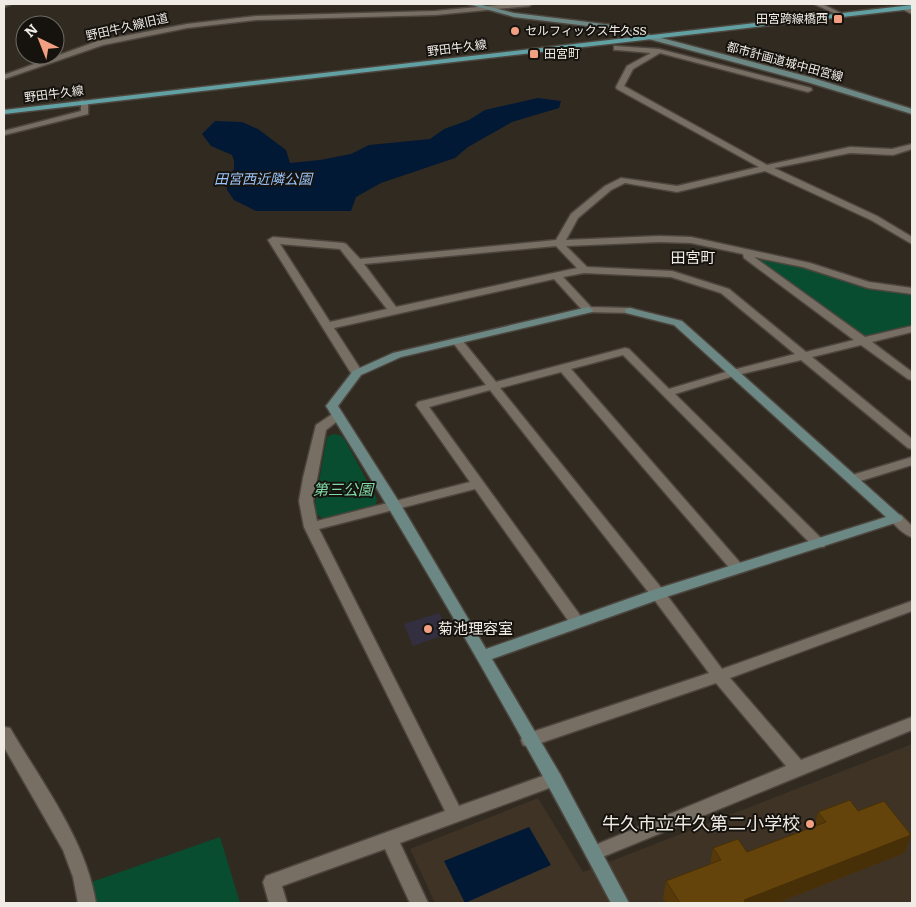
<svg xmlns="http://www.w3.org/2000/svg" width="916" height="907" viewBox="0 0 916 907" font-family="Literata,'Noto Sans JP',serif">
  <rect width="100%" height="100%" fill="#312a20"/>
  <polygon fill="#342f40" points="439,613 449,633 413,646 404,624"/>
  <polygon fill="#3e3324" points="912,744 912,903 435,903 410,849 538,798 583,872"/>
  <g fill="#094d30">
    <polygon points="743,253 806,265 868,285 912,291 912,329 866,342"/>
    <polygon points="333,434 340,435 345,440 377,499 375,507 326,520 316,514 314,509 327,437"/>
    <polygon points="220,837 240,903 88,903 86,884"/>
  </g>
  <g fill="#021936">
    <polygon points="538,98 561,101 559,108 512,122 468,147 455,158 381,183 356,197 351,211 256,211 234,200 227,190 227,178 234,169 234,160 232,155 211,146 202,134 215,121 242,122 258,129 286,150 290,163 320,160 351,154 369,145 430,139 444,129 469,120 485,110"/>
    <polygon points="529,827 551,865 465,903 444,861"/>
  </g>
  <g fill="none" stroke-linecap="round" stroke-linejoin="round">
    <defs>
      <g id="street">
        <polygon points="4,4 11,4 4,7"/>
        <polygon points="511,4 532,4 529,6 435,15 256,20 187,28 103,45 4,79 4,75 98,41 187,24 256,16 435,11"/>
        <polygon points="814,4 822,4 845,15 840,16"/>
        <polygon points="904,6 912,10 912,14 902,9 902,7"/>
        <path d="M614,46L659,49L811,88L812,90L808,92L660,53L633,69L624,86L767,165L850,147L892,149L912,144V149L893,155L850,153L774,168L877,216L912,237V244L871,220L765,171L677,192L625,183L611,190L578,218L566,240L659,236L691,237L810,263L869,282L912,288V294L868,288L803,267L754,257L865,337L912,326V332L872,342L912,372V380L908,379L861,345L812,357L912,439V449L908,448L801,360L737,375L675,394L824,541L826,544L824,547H814L623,355L571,369L743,566L745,569L743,572H733L561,372L500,388L663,590L722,669L912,601V611L730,678L801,760L912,717V730L600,858L594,861L588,858L585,853L588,848L786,766L716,683L529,747L523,745L521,740L523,735L709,673L653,598L490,390L429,407L582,618L584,622L582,626L577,627L572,626L475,489L319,529L459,806L554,772L560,774L562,779L560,784L400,843L428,903H410L385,849L282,886L287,903H269L263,882L266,876L445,811L304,527L299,501L303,478L316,425L334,413H342L344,416L326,430L313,501L317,521L470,482L416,405L418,402L486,385L454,344L452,342L454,340H462L496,382L625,348L629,349L669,389L729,371L795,354L721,293L671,277L584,273L563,277L591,307L630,308L634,309L635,311L634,313L584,312L554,279L334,328L363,373L357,376L351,373L268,240L273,237L343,243L346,244L360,259L556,240L571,214L605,186L621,178L677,186L759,167L617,89L616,87L627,66L651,53L617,50H614ZM659,242L691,243L743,254L744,258L854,340L806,352L729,289L672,271L587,267L566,246ZM280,244L340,249L387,309L330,322ZM556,246L577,268L396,307L364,264Z"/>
        <polygon points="81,100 88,102 88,114 4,135 4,131 81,111"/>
        <polygon points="912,457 912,465 854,483 848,479 849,476"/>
        <path d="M896,514L901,515L912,526V537C904,535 894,525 889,518L891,515Z"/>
        <path d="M4,727L10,728C42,783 86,840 96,903H78L73,877L63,850L4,747Z"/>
      </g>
      <g id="secondary">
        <polygon points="468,4 478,4 514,13 612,25 813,78 912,109 912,114 807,82 612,29 514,17"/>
        <path d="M588,307L593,310L592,312L401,357L361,375L338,406L401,505L486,649L653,590L886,517L674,325L626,313L625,311L626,309L630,308L682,321L903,518L901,521L663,598L492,659L560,774L629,903H611C522,734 427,568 326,406L353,371L393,353Z"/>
      </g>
      <polygon id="primary" points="912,5 912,9 4,114 4,110"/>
    </defs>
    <use href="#street" stroke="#4d463f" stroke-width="3"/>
    <use href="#secondary" stroke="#4d463f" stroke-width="3"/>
    <use href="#primary" stroke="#4d463f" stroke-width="3"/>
    <use href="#street" fill="#786f64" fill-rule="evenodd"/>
    <use href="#secondary" fill="#6c8884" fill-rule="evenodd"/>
    <use href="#primary" fill="#61a1a3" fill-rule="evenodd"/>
  </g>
  <polygon fill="#573a09" points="858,811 911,835 904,853 777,903 666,903 663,898 666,881 710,865 713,848 747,852 814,827 818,812"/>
  <polygon fill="#473008" points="911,835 904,853 777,903 743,903 744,900"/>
  <polygon fill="#65440b" stroke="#473008" points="850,800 858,811 884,801 911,835 744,900 745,903 680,903 666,881 721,860 713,848 738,839 747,852 826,822 818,812"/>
  <g fill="#f3a082" stroke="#16130f" stroke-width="2">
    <rect x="833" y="14" width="10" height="10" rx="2.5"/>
    <circle cx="515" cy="31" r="5"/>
    <rect x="529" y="49" width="10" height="10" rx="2.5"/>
    <circle cx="428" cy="629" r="5"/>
    <circle cx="810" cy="824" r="5"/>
  </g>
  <g text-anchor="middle" stroke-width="4" stroke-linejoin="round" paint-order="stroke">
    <g font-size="12" fill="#f0ebe5" stroke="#16130f" text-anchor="start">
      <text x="828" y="23" text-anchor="end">田宮跨線橋西</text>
      <text x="525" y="35">セルフィックス牛久SS</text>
      <text x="544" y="58">田宮町</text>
    </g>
    <g font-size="12" fill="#f0ebe5" stroke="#16130f">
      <text transform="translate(127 27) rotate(-13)" y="4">野田牛久線旧道</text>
      <text transform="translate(457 48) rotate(-7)" y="4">野田牛久線</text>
      <text transform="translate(785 62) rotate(15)" y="4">都市計画道城中田宮線</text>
      <text transform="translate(54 94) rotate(-7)" y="4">野田牛久線</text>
    </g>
    <g font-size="14" font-style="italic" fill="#9ac4fa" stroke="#16130f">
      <text x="263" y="184">田宮西近隣公園</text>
    </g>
    <g font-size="15" fill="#f0ebe5" stroke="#16130f">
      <text x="693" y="263">田宮町</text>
    </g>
    <g font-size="15" font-style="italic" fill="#80d9a9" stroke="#16130f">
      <text x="343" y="495">第三公園</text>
    </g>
    <g font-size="15" fill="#f0ebe5" stroke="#16130f" text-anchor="start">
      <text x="438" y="634">菊池理容室</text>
    </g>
    <g font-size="18" fill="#f0ebe5" stroke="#16130f" text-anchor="end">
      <text x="800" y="830">牛久市立牛久第二小学校</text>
    </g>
  </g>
  <rect width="916" height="907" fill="none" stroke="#f0ebe5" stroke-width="10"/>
  <g transform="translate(40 40) rotate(317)"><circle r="24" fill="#16130f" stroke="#6d6965"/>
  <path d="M0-4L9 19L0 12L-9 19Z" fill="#f3a082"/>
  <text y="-8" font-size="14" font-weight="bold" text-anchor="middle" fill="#f0ebe5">N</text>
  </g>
</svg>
